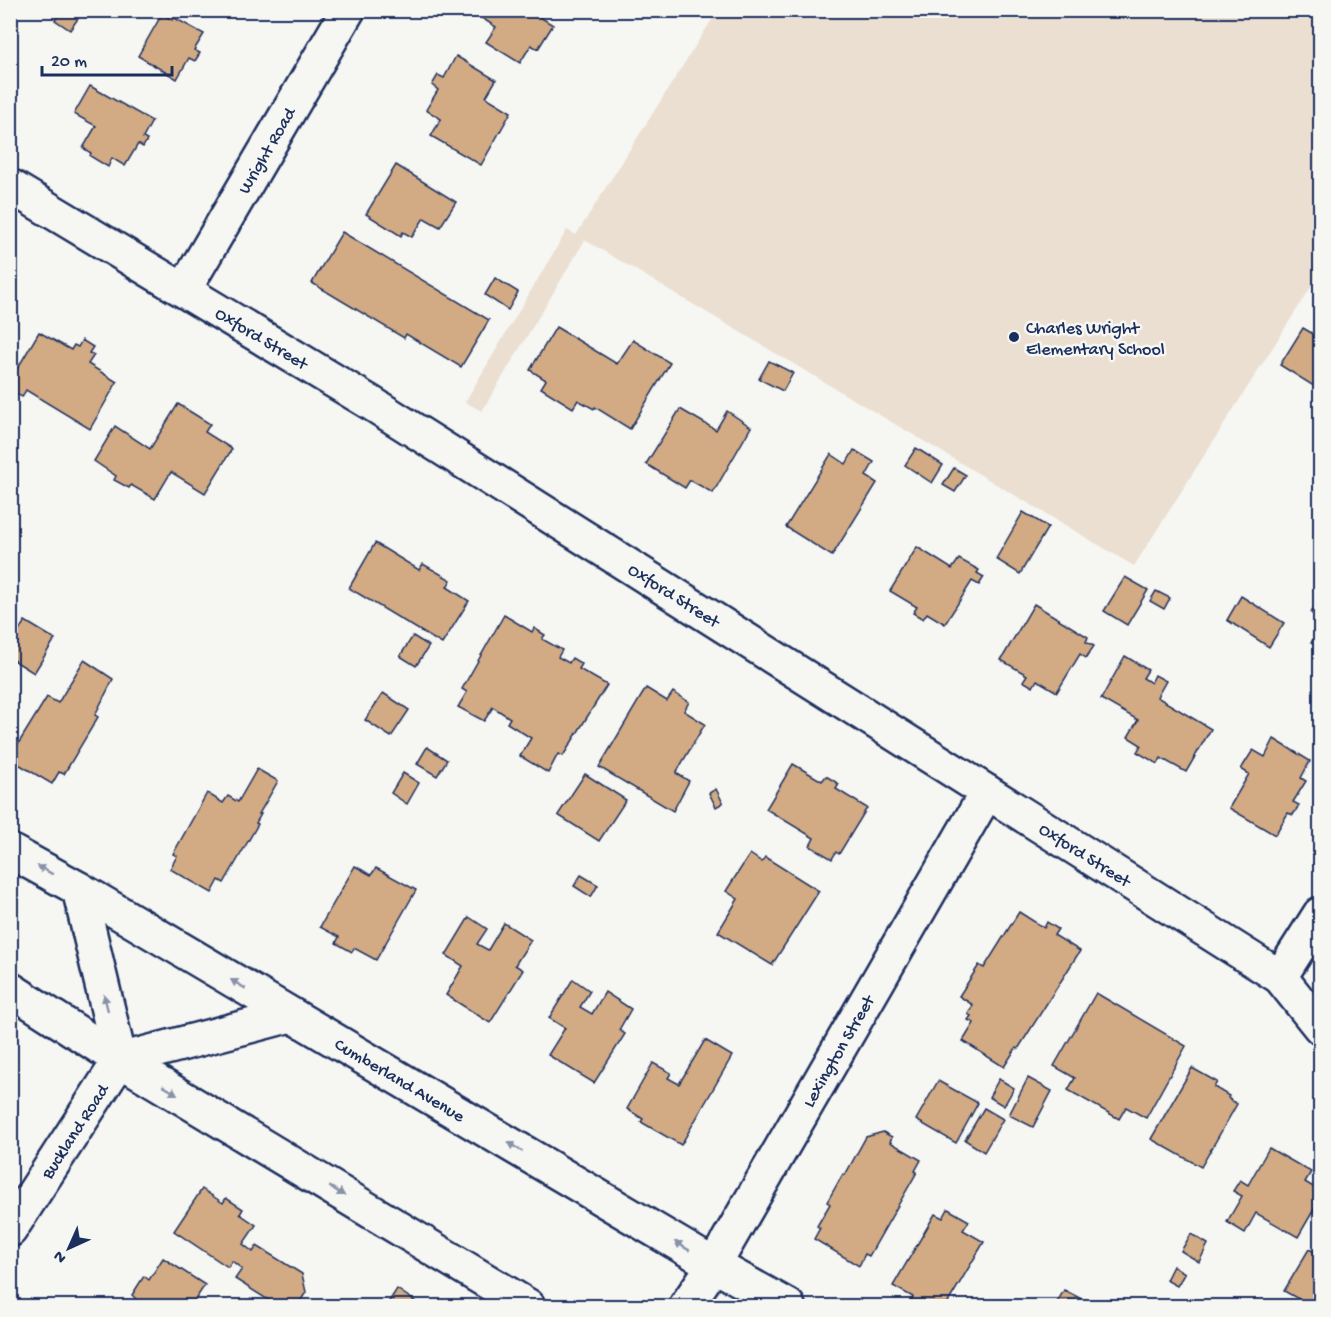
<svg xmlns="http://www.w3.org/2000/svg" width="1331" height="1317" viewBox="0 0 1331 1317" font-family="'Gochi Hand',sans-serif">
  <rect width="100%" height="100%" fill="#f6f6f2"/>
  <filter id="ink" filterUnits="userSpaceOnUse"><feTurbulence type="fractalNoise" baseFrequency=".0167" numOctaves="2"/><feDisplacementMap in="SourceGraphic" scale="12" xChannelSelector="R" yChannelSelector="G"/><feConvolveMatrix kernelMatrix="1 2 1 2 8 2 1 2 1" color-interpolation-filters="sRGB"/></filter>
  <g filter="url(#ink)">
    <polygon fill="#ebdfd1" points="718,10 1320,11 1320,273 1134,566 585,240 482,411 465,402 567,230 576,235"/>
    <g fill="#d2aa83" stroke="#1b2f5e" stroke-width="1.5">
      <polygon points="62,10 84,10 70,30 55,20"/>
      <polygon points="484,10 537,10 535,14 553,25 538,49 531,45 520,63 486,42 496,27 480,17"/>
      <polygon points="162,14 172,20 173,17 204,34 194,50 200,53 195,61 189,58 177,79 138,56"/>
      <polygon points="456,56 496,80 486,97 511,112 481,165 431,136 441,119 426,110 438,90 432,85 438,75 444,78"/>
      <polygon points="90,86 152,121 143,138 147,140 143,147 138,144 125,166 112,158 108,167 90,156 91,153 83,148 96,126 74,114"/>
      <polygon points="396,165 456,202 440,227 424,218 412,237 403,232 401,236 366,214"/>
      <polygon points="342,232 489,320 461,367 406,334 404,338 312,283"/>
      <polygon points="495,278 518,292 508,310 485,295"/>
      <polygon points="556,327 617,364 633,340 670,363 630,429 595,407 594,409 578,400 573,408 541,388 546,380 530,370"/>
      <polygon points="1303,328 1320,338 1320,390 1280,365"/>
      <polygon points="39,332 71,350 74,345 78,347 82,340 93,347 89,353 94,355 88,364 117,382 90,429 26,390 22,397 10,390 13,383 10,381"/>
      <polygon points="769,361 793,373 783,391 759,379"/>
      <polygon points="178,404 210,424 205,432 232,449 205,493 171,472 155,499 131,485 129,488 114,480 116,476 94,461 115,426 150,449"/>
      <polygon points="680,409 716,430 727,411 751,427 713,493 690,480 685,488 646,464"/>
      <polygon points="916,448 943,465 932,483 905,465"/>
      <polygon points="854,450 874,462 866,476 877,483 832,556 786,527 831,454 846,464"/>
      <polygon points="954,468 966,475 955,492 943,485"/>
      <polygon points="1023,512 1048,527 1020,574 996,559"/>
      <polygon points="375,543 419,570 423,564 451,580 447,587 469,601 442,644 349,588"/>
      <polygon points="917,547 952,569 959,559 979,570 977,573 984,577 979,585 972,581 945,624 927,613 923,619 913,613 917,607 890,591"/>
      <polygon points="1125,577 1148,590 1127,625 1104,611"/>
      <polygon points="1156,591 1170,598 1164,609 1150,601"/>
      <polygon points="1241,596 1284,623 1269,647 1227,620"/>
      <polygon points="1320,597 1320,619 1311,613"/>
      <polygon points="1034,604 1088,637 1086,642 1094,646 1086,658 1080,654 1057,692 1037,680 1033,687 1023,681 1027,675 1001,660"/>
      <polygon points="504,615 532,632 534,628 545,635 542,639 562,650 558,657 569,663 572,658 582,664 579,669 607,685 563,756 558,754 548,773 520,756 531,738 507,723 510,718 493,707 484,721 458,707 467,692 462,689"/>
      <polygon points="25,621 55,639 34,673 10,658 10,644"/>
      <polygon points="1320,627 1320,648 1311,643"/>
      <polygon points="413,636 429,646 416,666 400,656"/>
      <polygon points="1125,656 1148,670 1143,678 1151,683 1155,675 1166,681 1157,697 1211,729 1186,772 1161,758 1158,764 1137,752 1141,745 1128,737 1138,720 1101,699"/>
      <polygon points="84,660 113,679 95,715 98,717 64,774 59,772 52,784 10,759 10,757 47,697 58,703"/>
      <polygon points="646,688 667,701 673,692 689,702 684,711 705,724 676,773 689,781 673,811 599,767"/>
      <polygon points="383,693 409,710 391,737 365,720"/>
      <polygon points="1274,739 1310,761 1301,778 1306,781 1293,802 1299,805 1293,815 1288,813 1275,835 1229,808 1249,774 1241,769 1253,750 1265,757"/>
      <polygon points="427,747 447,760 437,776 417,764"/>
      <polygon points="793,764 822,781 826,776 839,784 836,789 867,808 839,854 836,852 832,859 810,846 814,838 766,809"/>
      <polygon points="257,769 278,781 259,814 261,814 256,823 258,824 224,883 219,880 212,893 170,869 177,856 173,854 207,793 223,803 228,796 238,802"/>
      <polygon points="403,773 419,783 407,804 391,793"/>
      <polygon points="585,774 626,800 599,841 558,815"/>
      <polygon points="716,789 723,803 716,807 709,793"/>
      <polygon points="750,854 762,862 765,857 819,891 772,965 718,932 738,899 726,891"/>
      <polygon points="355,866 371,875 376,868 416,890 376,960 354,948 352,952 336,943 339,937 320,927"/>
      <polygon points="581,875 598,885 591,897 574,886"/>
      <polygon points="1019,912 1044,928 1047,922 1058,929 1054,935 1080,951 1018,1049 1016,1048 1004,1067 963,1041 974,1023 968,1020 971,1016 968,1014 973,1005 959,996 979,965 984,968"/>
      <polygon points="469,917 487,929 477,944 488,950 504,923 531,940 515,965 523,970 490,1023 446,995 463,966 446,955"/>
      <polygon points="573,979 590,991 580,1007 592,1014 605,992 631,1009 619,1030 625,1034 594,1083 548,1055 565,1028 549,1018"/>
      <polygon points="1096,993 1186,1046 1146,1118 1126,1107 1119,1119 1068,1090 1075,1078 1054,1066"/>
      <polygon points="705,1040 732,1056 681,1145 641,1122 643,1119 627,1109 653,1063 671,1073 668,1078 679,1084"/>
      <polygon points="1192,1068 1217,1082 1214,1087 1229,1096 1228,1098 1237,1104 1201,1167 1151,1139"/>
      <polygon points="1028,1078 1052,1091 1033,1127 1009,1115"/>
      <polygon points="999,1079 1014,1088 1004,1106 989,1097"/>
      <polygon points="938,1081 978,1103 956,1143 916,1120"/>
      <polygon points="984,1108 1003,1119 984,1152 965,1140"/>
      <polygon points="883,1132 892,1137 890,1142 921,1160 915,1171 917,1172 869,1256 865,1254 859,1266 814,1239 820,1228 817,1226 830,1204 827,1202 843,1174 845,1175 866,1137"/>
      <polygon points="1269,1148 1311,1172 1305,1182 1320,1191 1320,1199 1298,1237 1256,1213 1245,1233 1227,1222 1242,1196 1233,1191 1240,1180 1248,1185"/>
      <polygon points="202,1189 223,1203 226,1198 243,1209 240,1214 256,1225 243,1244 253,1252 257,1246 302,1274 306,1292 298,1305 278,1306 235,1279 242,1269 232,1261 228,1267 174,1231"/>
      <polygon points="948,1209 969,1221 963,1230 984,1242 946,1306 930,1306 924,1303 921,1306 911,1301 913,1297 893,1286 935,1214 943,1218"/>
      <polygon points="1191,1234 1208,1244 1199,1262 1181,1251"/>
      <polygon points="1309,1249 1320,1255 1319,1306 1311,1306 1284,1291"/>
      <polygon points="163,1258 205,1285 191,1306 131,1306 136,1299 132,1295 144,1276 149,1280"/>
      <polygon points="1173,1266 1185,1273 1177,1286 1166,1280"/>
      <polygon points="397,1289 419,1304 418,1306 386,1306"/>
      <polygon points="1064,1290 1095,1306 1055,1306"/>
    </g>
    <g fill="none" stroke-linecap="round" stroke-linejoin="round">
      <defs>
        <g id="minor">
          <path id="s1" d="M10,186L371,403L1280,977L1320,1027"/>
          <path id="s2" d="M184,290L348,10"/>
          <path id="s3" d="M10,851L79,889L714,1265L788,1306"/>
          <polyline points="79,889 120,1060"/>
          <polyline points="1280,977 1320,914"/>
          <polyline points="10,989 120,1060 528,1306"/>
          <path id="s4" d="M10,1230L120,1060L291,1015"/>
          <path id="s5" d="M686,1306L714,1265L987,792"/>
        </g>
      </defs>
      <use href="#minor" stroke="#1b2f5e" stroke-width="38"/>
      <use href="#minor" stroke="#f6f6f2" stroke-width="33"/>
    </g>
    <defs><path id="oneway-solid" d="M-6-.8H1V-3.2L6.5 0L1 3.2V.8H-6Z" transform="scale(1.5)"/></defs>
    <g fill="#8892a8">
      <use href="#oneway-solid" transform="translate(45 870) rotate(-151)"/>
      <use href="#oneway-solid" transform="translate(238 984) rotate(-149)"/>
      <use href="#oneway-solid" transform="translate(106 1003) rotate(-104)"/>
      <use href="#oneway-solid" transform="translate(170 1090) rotate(31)"/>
      <use href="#oneway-solid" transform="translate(515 1147) rotate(-149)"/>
      <use href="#oneway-solid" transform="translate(337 1191) rotate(31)"/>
      <use href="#oneway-solid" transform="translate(682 1246) rotate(-149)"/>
    </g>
  </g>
  <circle fill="#1b2f5e" stroke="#f6f6f2" stroke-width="2" cx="1014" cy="337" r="6"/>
  <g text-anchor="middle" stroke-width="5" stroke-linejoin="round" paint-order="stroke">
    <g font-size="18" fill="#1b2f5e" stroke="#f6f6f2">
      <text dy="6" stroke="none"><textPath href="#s2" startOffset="162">Wright Road</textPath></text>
      <text dy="6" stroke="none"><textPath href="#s1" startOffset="294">Oxford Street</textPath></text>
      <text dy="6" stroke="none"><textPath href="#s1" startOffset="780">Oxford Street</textPath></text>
      <text dy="6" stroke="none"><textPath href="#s1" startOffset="1266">Oxford Street</textPath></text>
      <text dy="6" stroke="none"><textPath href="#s5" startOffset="297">Lexington Street</textPath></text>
      <text dy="6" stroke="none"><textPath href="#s3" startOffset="452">Cumberland Avenue</textPath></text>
      <text dy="6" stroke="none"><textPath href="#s4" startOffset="118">Buckland Road</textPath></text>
    </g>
    <g font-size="18" fill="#1b2f5e" stroke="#f6f6f2" text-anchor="start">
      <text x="1026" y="333">Charles Wright<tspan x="1026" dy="21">Elementary School</tspan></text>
    </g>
  </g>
  <rect width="1331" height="1317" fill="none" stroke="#f6f6f2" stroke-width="36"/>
  <rect x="18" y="18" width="1295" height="1281" fill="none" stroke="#1b2f5e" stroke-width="2" filter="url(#ink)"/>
  <g transform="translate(69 1248) rotate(225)" stroke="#f6f6f2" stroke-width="4.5" paint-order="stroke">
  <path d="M0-4.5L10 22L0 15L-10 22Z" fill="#1b2f5e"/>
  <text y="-9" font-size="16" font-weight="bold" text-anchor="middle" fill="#1b2f5e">N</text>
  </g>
  <path d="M42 66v9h130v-9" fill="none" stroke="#1b2f5e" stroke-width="3"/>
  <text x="51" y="66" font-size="18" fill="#1b2f5e" stroke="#f6f6f2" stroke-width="4.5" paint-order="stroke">20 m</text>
</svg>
